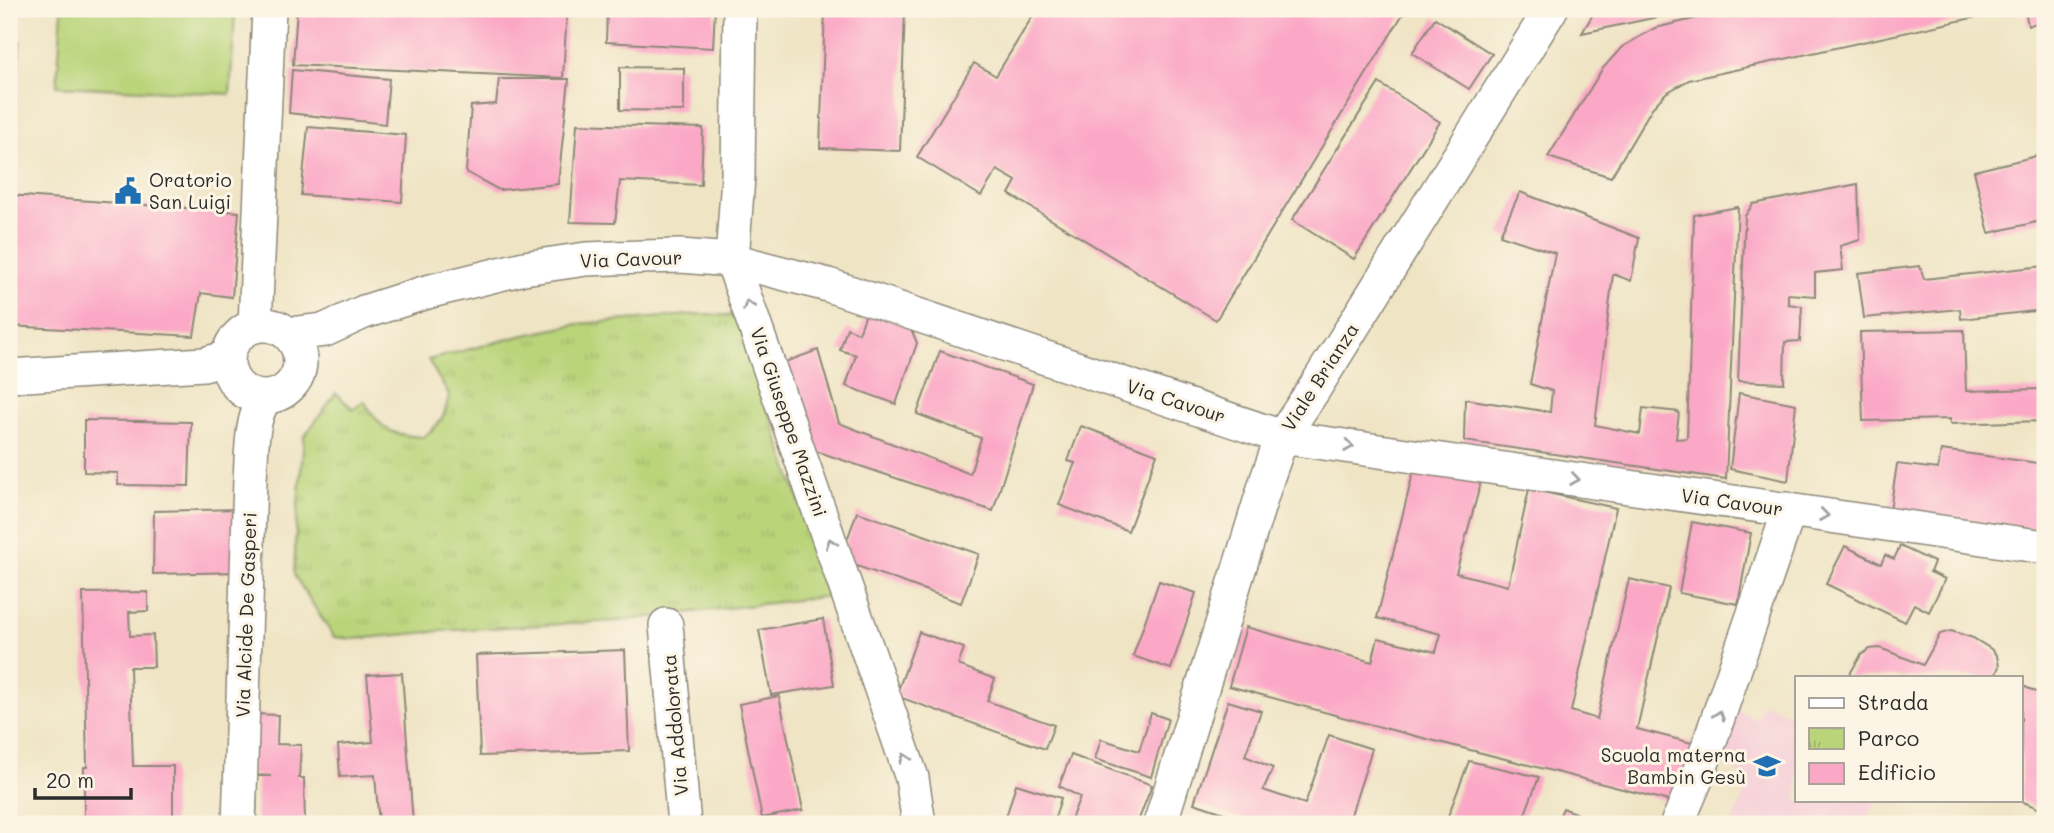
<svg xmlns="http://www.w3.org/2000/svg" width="2054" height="833" viewBox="0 0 2054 833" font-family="Mali,sans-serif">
  <defs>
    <pattern id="park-tufts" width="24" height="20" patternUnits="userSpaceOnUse" patternTransform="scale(1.75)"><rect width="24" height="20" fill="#bad47a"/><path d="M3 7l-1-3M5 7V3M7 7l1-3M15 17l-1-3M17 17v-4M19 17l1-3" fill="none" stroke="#a0b66a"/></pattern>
  </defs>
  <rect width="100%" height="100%" fill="#fcf5e5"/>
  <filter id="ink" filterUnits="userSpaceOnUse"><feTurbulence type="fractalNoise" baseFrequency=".0143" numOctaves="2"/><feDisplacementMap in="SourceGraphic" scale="14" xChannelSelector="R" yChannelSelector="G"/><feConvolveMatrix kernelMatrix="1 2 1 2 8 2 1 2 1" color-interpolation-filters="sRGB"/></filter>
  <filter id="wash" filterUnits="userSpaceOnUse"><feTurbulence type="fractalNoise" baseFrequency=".00686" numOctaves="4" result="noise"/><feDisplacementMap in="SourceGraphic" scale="28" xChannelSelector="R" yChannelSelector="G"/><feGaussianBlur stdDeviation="1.57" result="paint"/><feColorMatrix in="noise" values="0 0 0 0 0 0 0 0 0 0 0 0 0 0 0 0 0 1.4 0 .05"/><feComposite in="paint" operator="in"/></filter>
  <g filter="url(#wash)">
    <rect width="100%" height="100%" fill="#efe4c4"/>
    <polygon fill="#f6cfd8" points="1764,703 1797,718 1797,800 1877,800 1865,824 1731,824 1751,780 1734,772 1739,760 1717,749 1735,709 1756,719"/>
    <g fill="#bad47a" stroke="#728052" stroke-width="2">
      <polygon points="62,9 137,9 235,14 230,94 57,86"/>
      <polygon points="9,41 20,41 10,152 9,152"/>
    </g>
    <path fill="url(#park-tufts)" stroke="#728052" stroke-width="2" d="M701,314L737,316L831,596L617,621L452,630L355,639L334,637L294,575L296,527L304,437L336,393L353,409L364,401C383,430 387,435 423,437C441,424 445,417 449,395L428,360L520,336L578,324Z"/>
    <g id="blocks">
      <g fill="#fba7c6">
        <polygon points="297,9 567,9 563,78 293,65"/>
        <polygon points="607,9 715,9 713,48 606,42"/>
        <polygon points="825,9 905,9 900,151 820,148"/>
        <polygon points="1037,9 1406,9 1216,320 1009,194 1016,181 997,170 981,196 917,157 974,63 996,76"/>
        <polygon points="1596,9 1691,9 1691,10 1582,33"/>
        <polygon points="1736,9 2009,9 2009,10 1689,80 1666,93 1652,108 1611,177 1548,157 1603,68 1622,47 1655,28"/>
        <polygon points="2025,9 2045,9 2045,20 2028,26"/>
        <polygon points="1435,18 1492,54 1469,89 1412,53"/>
        <polygon points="620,67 684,68 684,111 620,110"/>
        <polygon points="292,70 389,79 385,124 289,113"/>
        <polygon points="499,79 569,79 558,184 499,190 466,172 471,106 496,104"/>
        <polygon points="1379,83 1440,122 1354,259 1292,220"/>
        <polygon points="577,124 703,128 701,185 620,181 615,223 570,222"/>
        <polygon points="308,127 406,135 402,202 301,195"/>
        <polygon points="2041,155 2045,171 2045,220 1989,233 1974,171"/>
        <polygon points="1858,184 1860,240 1840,246 1843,270 1815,273 1815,296 1788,294 1788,304 1802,306 1800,341 1785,342 1784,383 1738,381 1745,216 1753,204"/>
        <polygon points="1520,192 1639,238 1631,281 1613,274 1595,425 1640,434 1643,408 1679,412 1676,439 1687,438 1694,215 1738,207 1726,479 1464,441 1465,399 1550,412 1552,391 1530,384 1555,253 1500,235"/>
        <polygon points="9,195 239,212 232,297 201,293 194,336 9,326"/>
        <polygon points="1920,266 1924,279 2045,266 2045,310 1961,319 1960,309 1864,318 1858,273"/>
        <polygon points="867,311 910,326 917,343 896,404 846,386 856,355 840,350 847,328 859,333"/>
        <polygon points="1964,330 1966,391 2045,389 2045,421 1950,424 1950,419 1863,421 1860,332"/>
        <polygon points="818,350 839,423 970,474 981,438 917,414 940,351 1033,384 993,511 801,446 795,395 785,362"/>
        <polygon points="1739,393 1796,404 1788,481 1730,469"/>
        <polygon points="84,420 191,422 189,486 118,485 118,473 84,472"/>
        <polygon points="1081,426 1157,454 1128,531 1059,505 1075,463 1068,461"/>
        <polygon points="1941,450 2045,464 2045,530 1890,510 1897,464 1938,469"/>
        <polygon points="1415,465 1481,482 1456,573 1508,586 1529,489 1616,508 1571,711 1597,719 1629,579 1669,588 1637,729 1692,743 1677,803 1357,721 1229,686 1246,627 1372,662 1378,638 1436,652 1441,634 1377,618"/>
        <polygon points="241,509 239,572 153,574 154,511"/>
        <polygon points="857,512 979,554 961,603 840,560"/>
        <polygon points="1692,522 1751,533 1738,604 1679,593"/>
        <polygon points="1845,546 1881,564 1885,555 1894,559 1900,546 1934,562 1930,572 1945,579 1929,612 1914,604 1905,622 1826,584"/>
        <polygon points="1159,581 1196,593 1171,669 1133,656"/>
        <polygon points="148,592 148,611 129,612 130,636 153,635 154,667 130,667 133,766 173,766 173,824 84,824 84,767 87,767 83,593"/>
        <polygon points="823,619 834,685 771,695 759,630"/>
        <polygon points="1951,631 1973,638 1991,649 1997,656 1999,666 1996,674 2003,677 1848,677 1861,655 1870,649 1880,648 1923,665 1940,634"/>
        <polygon points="919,632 964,648 958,665 995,679 987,701 1054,725 1045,749 896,696"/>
        <polygon points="625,650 629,751 480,756 476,655"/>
        <polygon points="402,673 413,824 379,824 375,775 340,777 338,745 373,742 367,675"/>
        <polygon points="2021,685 2045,696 2045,801 2043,800 2040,809 2021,801"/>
        <polygon points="779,696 803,810 762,818 739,704"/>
        <polygon points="1228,701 1261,711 1245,756 1273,768 1263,790 1305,804 1329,735 1372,749 1348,824 1257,824 1194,803"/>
        <polygon points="1151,713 1168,719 1151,777 1095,759 1101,739 1139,751"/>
        <polygon points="254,714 278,715 277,744 301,745 299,778 304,778 305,824 256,824 257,776 271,776 251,775"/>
        <polygon points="1071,755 1152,785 1137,824 1069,824 1080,797 1059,786"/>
        <polygon points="1469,761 1539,777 1521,824 1445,824"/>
        <polygon points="1016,784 1061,798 1053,824 1004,824"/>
        <polygon points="1563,808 1601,824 1556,824"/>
      </g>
    </g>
  </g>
  <g filter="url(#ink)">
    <use href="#blocks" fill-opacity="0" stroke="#8d8878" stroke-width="2"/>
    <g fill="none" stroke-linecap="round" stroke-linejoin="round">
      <defs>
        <g id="minor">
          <polyline points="740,9 738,177 732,260 912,778 919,824"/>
          <circle cx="264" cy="361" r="36"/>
          <polyline points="255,325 269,9"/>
          <polyline points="290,334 325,330 364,312 427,292 524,268 586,259 642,257 680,256 732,260 828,285 1282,437 2045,547"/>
          <polyline points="9,376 204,364 228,357"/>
          <polyline points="666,625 684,824"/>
          <path d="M239,824L250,479C252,453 250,420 265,398"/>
          <polyline points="1160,824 1267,479 1282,437 1314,389 1551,9"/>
          <polyline points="1677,824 1700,770 1785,523 1786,509"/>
        </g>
      </defs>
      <use href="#minor" stroke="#8d8878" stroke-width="36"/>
      <use href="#minor" stroke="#fff" stroke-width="33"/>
    </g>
    <defs><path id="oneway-chevron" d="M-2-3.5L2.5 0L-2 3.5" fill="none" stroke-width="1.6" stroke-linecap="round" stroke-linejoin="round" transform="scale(1.75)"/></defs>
    <g stroke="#a0a0a0">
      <use href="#oneway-chevron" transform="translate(748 305) rotate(-109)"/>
      <use href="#oneway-chevron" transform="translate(1349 446) rotate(8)"/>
      <use href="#oneway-chevron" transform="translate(1575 479) rotate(8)"/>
      <use href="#oneway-chevron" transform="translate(1824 515) rotate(8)"/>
      <use href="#oneway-chevron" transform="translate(831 543) rotate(-109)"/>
      <use href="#oneway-chevron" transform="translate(1719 715) rotate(-71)"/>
      <use href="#oneway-chevron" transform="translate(905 758) rotate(-109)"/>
    </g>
  </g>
  <defs>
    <symbol id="civic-bare" viewBox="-9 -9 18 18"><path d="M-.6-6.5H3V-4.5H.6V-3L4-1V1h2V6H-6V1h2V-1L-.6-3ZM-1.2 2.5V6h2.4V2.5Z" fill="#1f6fb2" stroke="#fcf5e5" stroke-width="2.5" paint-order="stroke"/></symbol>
    <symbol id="school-bare" viewBox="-9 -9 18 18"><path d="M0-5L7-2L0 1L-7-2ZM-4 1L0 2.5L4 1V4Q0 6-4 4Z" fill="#1f6fb2" stroke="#fcf5e5" stroke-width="2.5" paint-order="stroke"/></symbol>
  </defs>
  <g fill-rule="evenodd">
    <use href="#civic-bare" x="109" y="172" width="38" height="38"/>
    <use href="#school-bare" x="1748" y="747" width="38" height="38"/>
  </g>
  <g text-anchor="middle" stroke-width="6" stroke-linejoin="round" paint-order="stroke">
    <g font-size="19" fill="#2b2b2b" stroke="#fcf5e5" text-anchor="start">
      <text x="149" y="187">Oratorio<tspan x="149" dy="22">San Luigi</tspan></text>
      <text x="1746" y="762" text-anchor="end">Scuola materna<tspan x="1746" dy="22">Bambin Gesù</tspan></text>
    </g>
    <g font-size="19" fill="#2b2b2b" stroke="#fcf5e5">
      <text transform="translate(631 259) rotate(-2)" y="7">Via Cavour</text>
      <text transform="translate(1320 377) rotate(-57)" y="7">Viale Brianza</text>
      <text transform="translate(1176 401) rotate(18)" y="7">Via Cavour</text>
      <text transform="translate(789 422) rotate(71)" y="7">Via Giuseppe Mazzini</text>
      <text transform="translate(1732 502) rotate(8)" y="7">Via Cavour</text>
      <text transform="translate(246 615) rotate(-88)" y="7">Via Alcide De Gasperi</text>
      <text transform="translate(675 725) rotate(-95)" y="7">Via Addolorata</text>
    </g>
  </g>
  <rect width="2054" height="833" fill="none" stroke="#fcf5e5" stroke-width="35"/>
  <rect x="1795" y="676" width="228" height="126" fill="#fcf5e5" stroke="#a8a49b" stroke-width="2"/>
  <rect x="1809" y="698" width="35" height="10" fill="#ffffff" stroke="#a8a49b" stroke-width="2"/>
  <text x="1858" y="710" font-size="21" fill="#2b2b2b">Strada</text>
  <rect x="1809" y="728" width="35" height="21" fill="url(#park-tufts)" stroke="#a8a49b" stroke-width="2"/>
  <text x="1858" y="746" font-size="21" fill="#2b2b2b">Parco</text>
  <rect x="1809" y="763" width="35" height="21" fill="#fba7c6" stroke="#a8a49b" stroke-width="2"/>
  <text x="1858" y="780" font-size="21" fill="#2b2b2b">Edificio</text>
  <path d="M35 788v10h96v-10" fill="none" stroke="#2b2b2b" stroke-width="3.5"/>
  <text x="46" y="788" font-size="21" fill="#2b2b2b" stroke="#fcf5e5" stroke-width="5" paint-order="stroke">20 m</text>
</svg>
